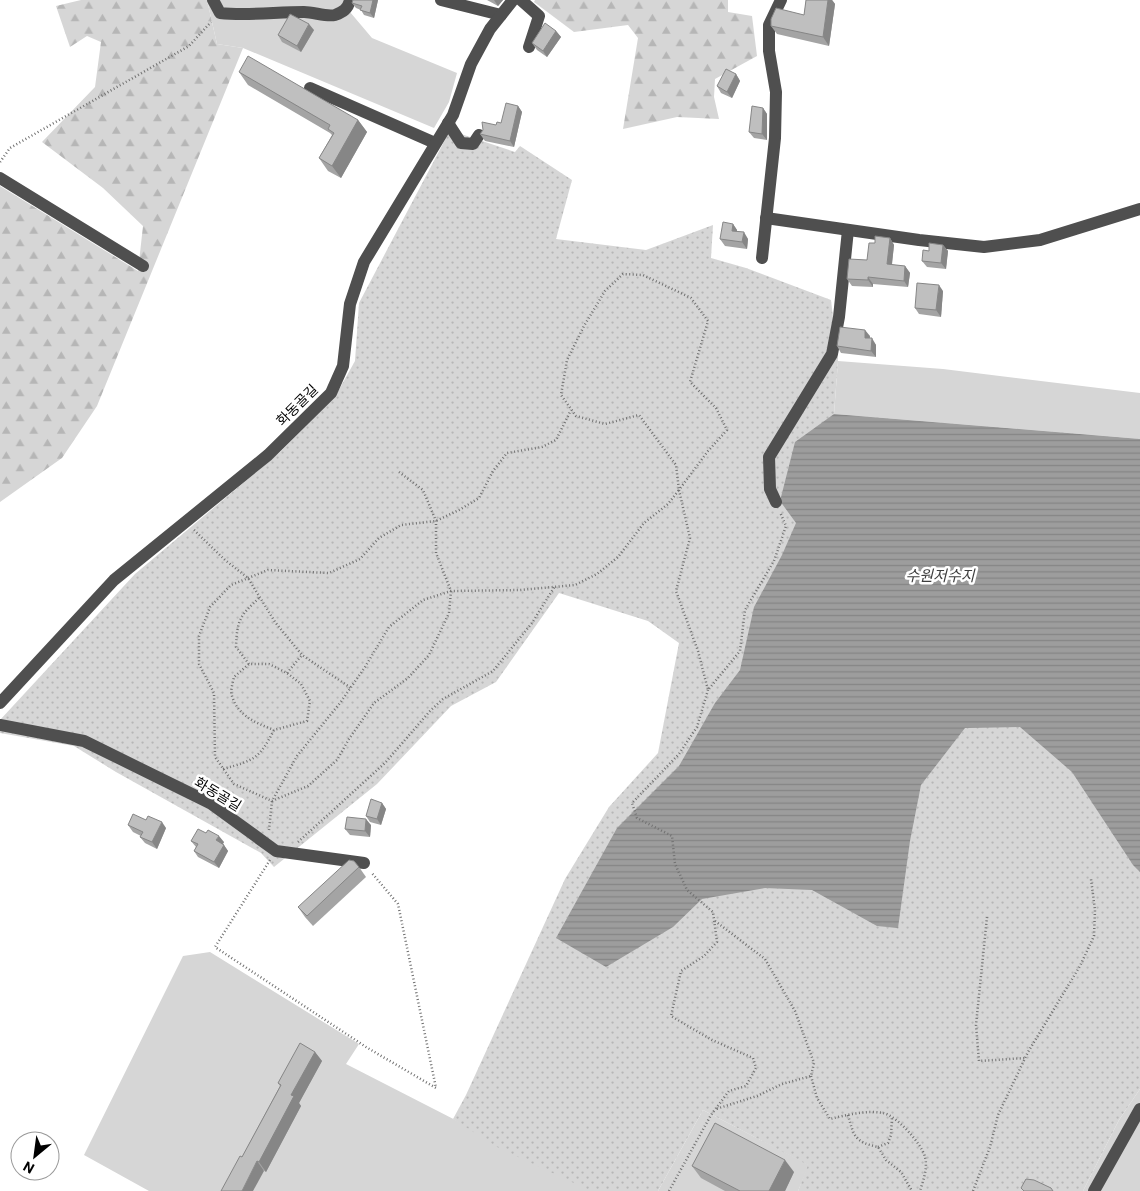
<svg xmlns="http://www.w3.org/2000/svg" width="1140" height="1191" viewBox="0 0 1140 1191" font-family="Roboto,'Noto Sans KR',sans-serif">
  <defs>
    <pattern id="forest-firs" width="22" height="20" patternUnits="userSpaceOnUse" patternTransform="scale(1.25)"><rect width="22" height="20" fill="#d6d6d6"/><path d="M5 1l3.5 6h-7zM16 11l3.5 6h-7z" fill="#b6b6b6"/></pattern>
    <pattern id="park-dots" width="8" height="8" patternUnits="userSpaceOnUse" patternTransform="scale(1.25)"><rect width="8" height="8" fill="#d6d6d6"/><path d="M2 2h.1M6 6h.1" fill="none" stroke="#b6b6b6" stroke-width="1.8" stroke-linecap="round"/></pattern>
    <pattern id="water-rules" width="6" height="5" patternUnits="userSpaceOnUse" patternTransform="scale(1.25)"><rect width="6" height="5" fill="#9d9d9d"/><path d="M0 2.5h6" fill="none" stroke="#858585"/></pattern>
  </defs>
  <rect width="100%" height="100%" fill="#fff"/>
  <g fill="#d6d6d6">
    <polygon points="207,0 351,0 350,12 372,38 457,73 449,102 434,128 243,48 217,44"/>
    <polygon points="838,361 943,369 1140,393 1140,439 834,414"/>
    <polygon points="210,952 359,1044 346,1064 594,1191 149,1191 84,1155 183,956"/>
    <polygon points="1140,1089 1140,1191 1083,1191 1119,1120"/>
    <polygon points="703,1110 809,1165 798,1191 658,1191"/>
  </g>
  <g fill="url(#forest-firs)">
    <polygon points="81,0 207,0 217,44 243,48 97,406 62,458 0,502 0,186 138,271 143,226 103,188 42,142 95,87 101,42 87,36 70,47 56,6"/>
    <polygon points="535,0 728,0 728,12 752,16 757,56 715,79 714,97 719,119 677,117 623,129 638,38 628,25 574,32 534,2"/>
  </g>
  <polygon fill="url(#park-dots)" points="455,121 458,133 515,152 520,146 572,180 556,239 646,250 713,225 711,258 746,268 831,300 838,361 834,414 1140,439 1140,1089 1119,1120 1083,1191 798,1191 808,1165 703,1110 658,1191 591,1191 497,1147 453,1119 466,1095 565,879 609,807 658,753 679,643 648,621 559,593 496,682 451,706 377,784 274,867 261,853 116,772 74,746 0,733 0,720 135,574 280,452 336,395 355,361 359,303"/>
  <polygon fill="url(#water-rules)" points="834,414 1140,439 1140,872 1133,865 1072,772 1020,727 965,728 921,785 910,841 898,928 877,926 812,890 765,888 702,899 673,927 606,967 556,938 617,828 679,766 715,703 740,670 754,607 782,555 796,523 780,501 795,442"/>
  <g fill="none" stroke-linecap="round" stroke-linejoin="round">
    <g stroke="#717171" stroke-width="2.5" stroke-dasharray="1 2.5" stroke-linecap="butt">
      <polyline points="0,162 10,148 189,46 211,22"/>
      <polyline points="399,472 423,490 436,521 436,553 451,591 449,613 429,655 408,678 374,703 349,739 337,760 308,786 272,801 234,784 215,757 214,693 199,664 199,636 210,607 231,585 268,570 329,573 360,559 379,538 401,525 436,521 459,510 479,498 493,471 507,453 542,447 556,440 571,410"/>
      <polyline points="194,530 225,560 248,578 275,622 302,655 351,688"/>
      <path d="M249,664L236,647C237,619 240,616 260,597"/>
      <polyline points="287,673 302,655"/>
      <path d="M223,769C255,760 259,759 274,730L307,721L310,701L301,684L287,673L269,664H249L234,677C233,682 230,691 232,696C238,716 256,723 274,730"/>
      <polyline points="269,830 272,801 297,756 340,703 365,667 389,627 423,600 451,591 520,590 575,585 597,574 618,557 644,523 668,504 679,490 676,465 639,415 605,424 576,416 561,395 567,360 584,326 605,291 623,274 643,275 691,298 708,321 690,382 716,408 727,430 708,451 679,490 690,538 676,591 698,651 708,690 740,651 745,610 774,561 786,526 780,512"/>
      <polyline points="298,842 385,763 430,711 443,699 493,671 532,623 555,586"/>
      <polyline points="270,860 215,947 366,1047 436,1088 398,904 371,872"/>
      <polyline points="987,917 976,1025 979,1061 1026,1058"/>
      <polyline points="715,921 765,959 795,1011 814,1063 811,1076 782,1084 757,1096 716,1109"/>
      <path d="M811,1076L817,1098L830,1119C846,1115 866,1110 883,1113C896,1115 922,1144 925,1157C928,1168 923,1181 920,1191"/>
      <path d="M848,1115C854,1137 855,1142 878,1147L886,1160L901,1172L912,1191"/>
      <polyline points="878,1147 888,1143 891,1135 892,1117"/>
      <polyline points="669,1191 711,1115 729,1091 746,1086 756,1068 753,1058 712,1040 671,1016 681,971 704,956 717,942 713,912 687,890 675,864 672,836 637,818 632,803 679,754 697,727 708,690"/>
      <polyline points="973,1191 990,1147 998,1115 1028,1052 1080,966 1094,936 1095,910 1091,879"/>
    </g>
    <g stroke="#4f4f4f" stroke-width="12">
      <path d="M213,0L220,13C248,16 276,12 304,12C314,12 326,17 335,15C343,12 348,9 350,0"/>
      <polyline points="441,0 501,15"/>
      <polyline points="521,0 539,16 529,47"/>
      <polyline points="310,88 435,143"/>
      <polyline points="448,123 461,143 473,144 479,135"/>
      <polyline points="0,178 143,266"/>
      <polyline points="766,218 919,240 984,247 1040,240 1140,209"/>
      <polyline points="762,258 775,138 776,92 769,51 769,25 781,0"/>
      <polyline points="776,502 770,489 769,457 832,354 839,317 848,230"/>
      <polyline points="0,703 114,580 268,455 331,393 343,366 350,304 364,262 453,115 471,64 490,29 513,0"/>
      <polyline points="0,725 84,741 210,803 276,851 364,863"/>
      <polyline points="1094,1191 1140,1109"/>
    </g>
  </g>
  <g fill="#a4a4a4">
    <polygon points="353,0 378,0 374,18 364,15 361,10 356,8 352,3"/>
    <polygon points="487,0 503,0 498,6"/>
    <polygon points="806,0 832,0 835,4 829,46 777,34 771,26 804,15"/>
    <polygon points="314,30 301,52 282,42 278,35"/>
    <polygon points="556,31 561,37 547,57 537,50 532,43"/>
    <polygon points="239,72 358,120 367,132 341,178 328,171 319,158 332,135 330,133 248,85"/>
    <polygon points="736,74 740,81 732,98 721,93 717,86"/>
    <polygon points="518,106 522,112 514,147 485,141 480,134 501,123"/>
    <polygon points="763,108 767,114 767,140 754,138 749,132"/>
    <polygon points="733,224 737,230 737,231 748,239 747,249 725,246 720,239"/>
    <polygon points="890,238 894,245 892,265 905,266 910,273 908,287 873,284 873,287 852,286 847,279 867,260 875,243"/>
    <polygon points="943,245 948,251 946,269 927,267 922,261 929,251"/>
    <polygon points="943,291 941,317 919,314 915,308"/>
    <polygon points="870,336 870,338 876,345 876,357 841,353 837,346"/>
    <polygon points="382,803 386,809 381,825 370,822 366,816"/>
    <polygon points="146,820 166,828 157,849 145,843 140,837 141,836 133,832 128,825"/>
    <polygon points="371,825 370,837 350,835 345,829"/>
    <polygon points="191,841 224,842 223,844 228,851 219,868 198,857 194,851 196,847"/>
    <polygon points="359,867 366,877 313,926 305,917 298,907"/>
    <polygon points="315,1052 322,1061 299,1103 301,1106 266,1172 242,1157 280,1086 278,1083"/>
    <polygon points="692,1166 794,1172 785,1191 725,1191 701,1178"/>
  </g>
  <g fill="#868686">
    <polygon points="373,0 378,0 374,18 370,13"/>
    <polygon points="494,0 503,0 498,6"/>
    <polygon points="828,0 832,0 835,4 829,46 823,37"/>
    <polygon points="309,24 314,30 301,52 297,46"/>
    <polygon points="556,31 561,37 547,57 543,51"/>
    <polygon points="736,74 740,81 732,98 727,92"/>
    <polygon points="518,106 522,112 514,147 510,141"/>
    <polygon points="763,108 767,114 767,140 762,134"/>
    <polygon points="358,120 367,132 341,178 332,166"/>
    <polygon points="733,224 737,230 737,237 732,231"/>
    <polygon points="744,232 748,239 747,249 742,242"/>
    <polygon points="890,238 894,245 891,271 887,264"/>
    <polygon points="943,245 948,251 946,269 941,263"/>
    <polygon points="905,266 910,273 908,287 904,281"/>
    <polygon points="868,277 873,284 873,287 868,280"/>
    <polygon points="939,285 943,291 941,317 936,310"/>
    <polygon points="865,330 870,336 869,344 865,338"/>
    <polygon points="872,338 876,345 876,357 871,351"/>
    <polygon points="382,803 386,809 381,825 377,819"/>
    <polygon points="366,819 371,825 370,837 365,831"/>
    <polygon points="162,822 166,828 157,849 152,842"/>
    <polygon points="219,836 224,842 221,847 216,840"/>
    <polygon points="224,845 228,851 219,868 214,862"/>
    <polygon points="315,1052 322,1061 299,1103 301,1106 266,1172 259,1162 291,1095"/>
    <polygon points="785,1160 794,1172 785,1191 769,1191"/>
    <polygon points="257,1161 264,1171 253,1191 242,1191"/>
  </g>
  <g fill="#bfbfbf" stroke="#868686">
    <polygon points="353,0 373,0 370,13 360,10 362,6 352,3"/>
    <polygon points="806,0 828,0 823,37 771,26 771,19 776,8 804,15"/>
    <polygon points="290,14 309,24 297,46 278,35"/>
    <polygon points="545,23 556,31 543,51 532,43"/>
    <polygon points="248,56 358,120 332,166 319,158 334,133 328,129 330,125 239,72"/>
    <polygon points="726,69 736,74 727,92 717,86"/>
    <polygon points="506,103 518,106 510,141 480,134 483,130 482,122 496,125 497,122 501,123"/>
    <polygon points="752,106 763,108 762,134 749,132"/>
    <polygon points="723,222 733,224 732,231 744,232 742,242 720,239"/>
    <polygon points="875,236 890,238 887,264 905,266 904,281 868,277 868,280 847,279 849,259 867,260 869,243 875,243"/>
    <polygon points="929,243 943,245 941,263 922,261 923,250 929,251"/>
    <polygon points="917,283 939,285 936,310 915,308"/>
    <polygon points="840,327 865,330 865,338 872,338 871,351 837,346"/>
    <polygon points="371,799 382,803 377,819 366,816"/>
    <polygon points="133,814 146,820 148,816 162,822 152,842 140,837 143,832 128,825"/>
    <polygon points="347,817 366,819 365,831 345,829"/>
    <polygon points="198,829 206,833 208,830 219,836 216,840 224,845 214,862 194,851 198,844 191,841"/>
    <polygon points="349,860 354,861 359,867 307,916 298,907"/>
    <polygon points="300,1043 315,1052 291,1095 294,1096 259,1162 257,1161 242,1191 221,1191 240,1156 242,1157 281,1085 278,1083"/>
    <polygon points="715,1123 785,1160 769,1191 740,1191 692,1166"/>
    <polygon points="1026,1179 1034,1180 1051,1188 1053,1191 1024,1191 1021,1188"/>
  </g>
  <g text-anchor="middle" stroke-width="5" stroke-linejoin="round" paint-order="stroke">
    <g font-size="14" fill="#000" stroke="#fff">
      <text transform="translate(297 405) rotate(-45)" y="5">화동골길</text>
      <text transform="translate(218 794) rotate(31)" y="5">화동골길</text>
    </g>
    <g font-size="15" font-style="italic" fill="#3e3e3e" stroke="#fff">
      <text x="940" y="581">수원저수지</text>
    </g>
  </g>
  <g transform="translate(35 1156) rotate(209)"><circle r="24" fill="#ffffff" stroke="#999999"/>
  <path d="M0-4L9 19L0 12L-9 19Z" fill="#000000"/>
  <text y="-8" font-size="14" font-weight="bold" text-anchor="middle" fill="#000000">N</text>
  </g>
</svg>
